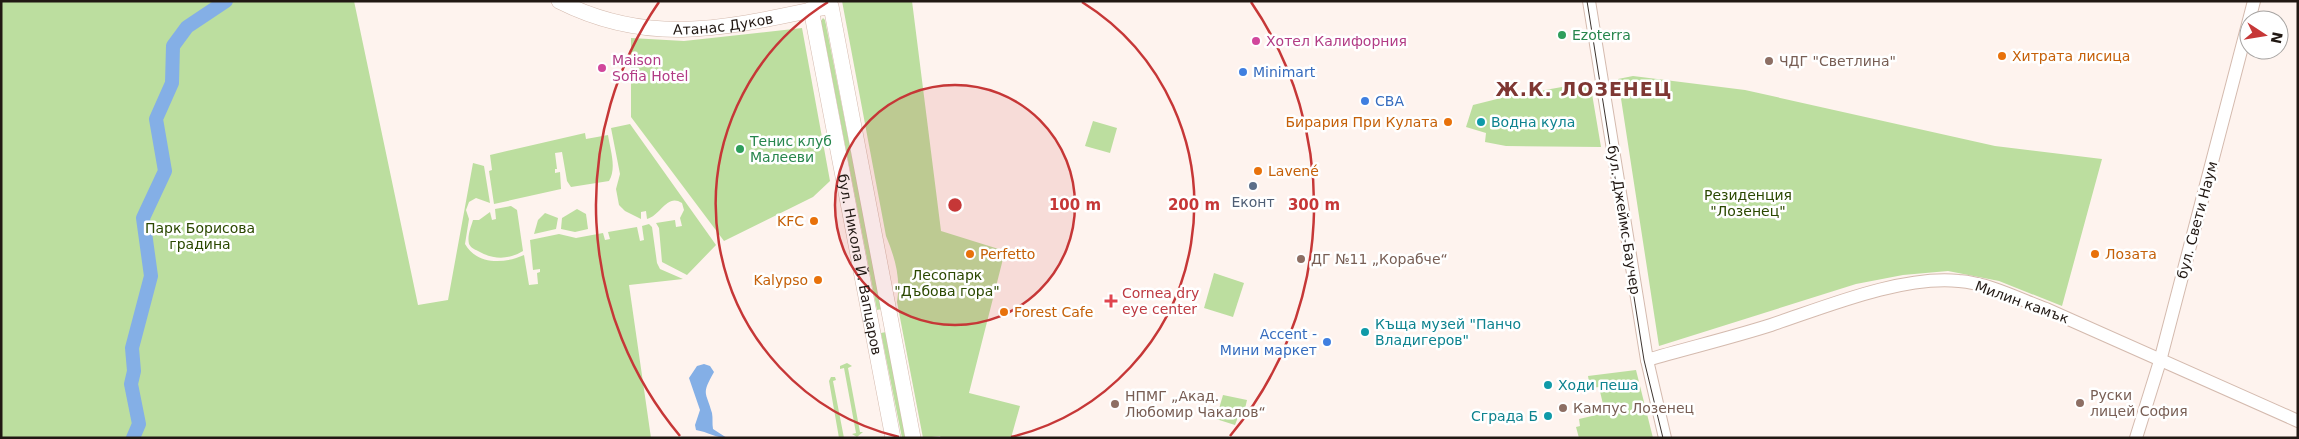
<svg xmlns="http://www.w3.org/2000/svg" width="2299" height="439" viewBox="0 0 2299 439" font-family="'DejaVu Sans',sans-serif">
  <rect width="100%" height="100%" fill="#fef3ee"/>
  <g fill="#bcde9f">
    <path d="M1,1H354L418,305L448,300L473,163L484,166L490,203L476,198L469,202L466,210L469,219L465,244C477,265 504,264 524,255L529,285L538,284L537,273L540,272V269L533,270L530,240L559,234L576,238L603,233L605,240L610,239L608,232L637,227L640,241L644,240L642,226L649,224L652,227L657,263L660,269L683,279L629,285L651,438H1Z"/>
    <path d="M842,1H912L941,231L1005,251L969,393L1020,406L1011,438H941L940,436L923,438L897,302C901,278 895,258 886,236Z"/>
    <polygon points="823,18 825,20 882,309 877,310 821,21"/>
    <polygon points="802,28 830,181 813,197 724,241 631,117 631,38 684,41"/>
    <polygon points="1633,76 1745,90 1995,146 2102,159 2062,306 1999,281 1948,271 1903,275 1856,284 1659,346 1618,79"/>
    <polygon points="1590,82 1601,147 1506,146 1485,142 1486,133 1466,127 1473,105 1505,97"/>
    <polygon points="1093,121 1117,128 1110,153 1085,146"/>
    <path d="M630,124L716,245L687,275L662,262L659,228L656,223L675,220L676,227L682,226L680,218L684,210L682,203C667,193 661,215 647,219L646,211L641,212V219L625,211L619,205L616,189L620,174L611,128Z"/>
    <path d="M585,133L586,139L608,135C610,149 617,168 609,181L571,187L567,181L562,152L555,153L557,169H555V173L560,172L561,189L494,204L489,171L492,170L490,155Z"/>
    <path d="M511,206L517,210L523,251C508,260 494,260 478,251C474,249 471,248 469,244C467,236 471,227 473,220H479L490,212L492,220L496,219L495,209Z"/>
    <polygon points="577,209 586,214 588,229 575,232 561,229 562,218"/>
    <polygon points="545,213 558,218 556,229 534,234 538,220"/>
    <polygon points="1214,273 1244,283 1233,317 1204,308"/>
    <polygon points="886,332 906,438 902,438 881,333"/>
    <polygon points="847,363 852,366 848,368 860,432 863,432 857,437 852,434 856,433 844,368 840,369 840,366"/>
    <polygon points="1636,370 1653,438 1579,438 1576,427 1580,426 1579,419 1605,413 1599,387 1590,388 1588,376"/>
    <polygon points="831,377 835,377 836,380 833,381 844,438 839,438 829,381"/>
    <polygon points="1223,395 1247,400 1244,413 1240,412 1235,425 1216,419"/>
  </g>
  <path fill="#84afe6" d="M704,364L710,366L714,372C701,395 706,391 712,413C713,418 712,424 713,429L727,438C716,438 708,432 696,430L695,425L700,410L689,378L697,366Z"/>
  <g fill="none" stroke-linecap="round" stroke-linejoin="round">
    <polyline stroke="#84afe6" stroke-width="14" points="133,438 139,424 131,384 134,371 132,348 151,276 143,218 165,171 156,119 172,83 173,46 187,27 226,1"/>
    <defs>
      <g id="secondary">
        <polyline points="1589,1 1647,360 1665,438"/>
        <path d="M1647,360C1688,348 1730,338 1771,325C1825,307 1902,275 1959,281C1988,283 2019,299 2046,309L2298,421"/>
        <polyline points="2136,438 2160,361 2254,1"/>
      </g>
      <g id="primary">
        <path id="s1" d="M559,1C654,49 733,26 831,6L913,438"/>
        <path id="s2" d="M811,9L893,438"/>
      </g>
    </defs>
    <use href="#secondary" stroke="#d4baae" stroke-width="14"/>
    <use href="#primary" stroke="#d4baae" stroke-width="16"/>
    <use href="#secondary" stroke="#fff" stroke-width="12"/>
    <use href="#primary" stroke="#fff" stroke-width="15"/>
    <polyline stroke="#3c332e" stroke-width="1" points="1587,1 1644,360 1663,438"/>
  </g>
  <circle cx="955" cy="205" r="120" fill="#c63737" fill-opacity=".12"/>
  <g fill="none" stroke="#c63737" stroke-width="2.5">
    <circle cx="955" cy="205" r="120"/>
    <path d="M899 437A239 239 0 0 1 828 2M1082 2A239 239 0 0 1 1011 437"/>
    <path d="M680 436A359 359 0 0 1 659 2M1251 2A359 359 0 0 1 1230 436"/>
  </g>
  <g fill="#2e9e5b" stroke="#fff" stroke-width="2">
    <circle cx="1562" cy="35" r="5"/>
    <circle cx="740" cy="149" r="5"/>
  </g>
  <g fill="#d1479c" stroke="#fff" stroke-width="2">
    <circle cx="1256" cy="41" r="5"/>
    <circle cx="602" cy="68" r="5"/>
  </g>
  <g fill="#e8710a" stroke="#fff" stroke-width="2">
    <circle cx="2002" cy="56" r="5"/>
    <circle cx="1448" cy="122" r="5"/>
    <circle cx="1258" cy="171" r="5"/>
    <circle cx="814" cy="221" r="5"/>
    <circle cx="970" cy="254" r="5"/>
    <circle cx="2095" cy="254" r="5"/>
    <circle cx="818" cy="280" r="5"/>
    <circle cx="1004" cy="312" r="5"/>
  </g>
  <g fill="#8d6e63" stroke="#fff" stroke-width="2">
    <circle cx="1769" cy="61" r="5"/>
    <circle cx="1301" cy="259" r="5"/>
    <circle cx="2080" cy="403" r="5"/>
    <circle cx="1115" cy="404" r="5"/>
    <circle cx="1563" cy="408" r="5"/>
  </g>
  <g fill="#3f7fe0" stroke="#fff" stroke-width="2">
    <circle cx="1243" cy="72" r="5"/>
    <circle cx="1365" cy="101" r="5"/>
    <circle cx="1327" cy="342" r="5"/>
  </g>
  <g fill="#0f9aa8" stroke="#fff" stroke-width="2">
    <circle cx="1481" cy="122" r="5"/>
    <circle cx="1365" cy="332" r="5"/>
    <circle cx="1548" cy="385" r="5"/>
    <circle cx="1548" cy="416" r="5"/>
  </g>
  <circle fill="#5c6f8a" stroke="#fff" stroke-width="2" cx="1253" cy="186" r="5"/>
  <path fill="#e0444e" stroke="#fff" stroke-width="2" d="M1108.5 293.5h5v5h5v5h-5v5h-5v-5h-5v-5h5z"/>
  <g text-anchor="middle" stroke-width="5" stroke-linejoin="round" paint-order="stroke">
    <g font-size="14" fill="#211813" stroke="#fff">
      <text dy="5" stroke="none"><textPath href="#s1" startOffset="169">Атанас Дуков</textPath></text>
      <text transform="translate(1624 220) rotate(81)" y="5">бул. Джеймс Баучер</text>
      <text transform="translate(2197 220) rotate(-75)" y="5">бул. Свети Наум</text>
      <text dy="5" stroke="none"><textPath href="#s2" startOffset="260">бул. Никола Й. Вапцаров</textPath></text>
      <text transform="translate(2022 302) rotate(20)" y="5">Милин камък</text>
    </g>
    <g font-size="14" fill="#27864d" stroke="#fff" text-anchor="start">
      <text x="1572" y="40">Ezoterra</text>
      <text x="750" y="146">Тенис клуб<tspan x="750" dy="16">Малееви</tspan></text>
    </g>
    <g font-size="14" fill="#b23c85" stroke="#fff" text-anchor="start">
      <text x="1266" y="46">Хотел Калифорния</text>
      <text x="612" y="65">Maison<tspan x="612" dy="16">Sofia Hotel</tspan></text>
    </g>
    <g font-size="14" fill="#c56008" stroke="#fff" text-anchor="start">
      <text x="2012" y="61">Хитрата лисица</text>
      <text x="1438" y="127" text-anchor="end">Бирария При Кулата</text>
      <text x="1268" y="176">Lavené</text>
      <text x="804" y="226" text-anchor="end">KFC</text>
      <text x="980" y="259">Perfetto</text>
      <text x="2105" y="259">Лозата</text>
      <text x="808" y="285" text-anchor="end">Kalypso</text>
      <text x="1014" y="317">Forest Cafe</text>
    </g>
    <g font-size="14" fill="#785e54" stroke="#fff" text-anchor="start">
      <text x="1779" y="66">ЧДГ "Светлина"</text>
      <text x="1311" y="264">ДГ №11 „Корабче“</text>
      <text x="2090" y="400">Руски<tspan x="2090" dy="16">лицей София</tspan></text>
      <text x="1125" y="401">НПМГ „Акад.<tspan x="1125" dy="16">Любомир Чакалов“</tspan></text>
      <text x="1573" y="413">Кампус Лозенец</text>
    </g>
    <g font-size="14" fill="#366cbe" stroke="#fff" text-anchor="start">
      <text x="1253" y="77">Minimart</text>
      <text x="1375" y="106">CBA</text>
      <text x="1317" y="339" text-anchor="end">Accent -<tspan x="1317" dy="16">Мини маркет</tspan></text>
    </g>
    <g font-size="14" fill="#0d838f" stroke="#fff" text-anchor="start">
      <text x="1491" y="127">Водна кула</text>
      <text x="1375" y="329">Къща музей "Панчо<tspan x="1375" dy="16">Владигеров"</tspan></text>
      <text x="1558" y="390">Ходи пеша</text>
      <text x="1538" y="421" text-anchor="end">Сграда Б</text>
    </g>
    <g font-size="14" fill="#2b4801" stroke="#fff">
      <text x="1748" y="200">Резиденция<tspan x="1748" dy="16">"Лозенец"</tspan></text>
      <text x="200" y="233">Парк Борисова<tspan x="200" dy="16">градина</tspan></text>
      <text x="947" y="280">Лесопарк<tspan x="947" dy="16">"Дъбова гора"</tspan></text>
    </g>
    <g font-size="14" fill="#4e5e75" stroke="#fff">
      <text x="1253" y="207">Еконт</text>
    </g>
    <g font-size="14" fill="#be3a42" stroke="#fff" text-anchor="start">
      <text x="1122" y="298">Cornea dry<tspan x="1122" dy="16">eye center</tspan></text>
    </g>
    <g font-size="19" font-weight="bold" letter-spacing="1" fill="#7e3733" stroke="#fff">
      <text x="1584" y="96">Ж.К. ЛОЗЕНЕЦ</text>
    </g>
  </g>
  <circle cx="955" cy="205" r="8" fill="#c63737" stroke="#fff" stroke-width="2.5"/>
  <g font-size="15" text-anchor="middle" font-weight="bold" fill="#c63737" stroke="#fff" stroke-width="5" stroke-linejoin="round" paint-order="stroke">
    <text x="1075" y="210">100 m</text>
    <text x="1194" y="210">200 m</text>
    <text x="1314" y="210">300 m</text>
  </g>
  <rect width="2299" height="439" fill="none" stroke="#211813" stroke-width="5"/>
  <g transform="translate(2264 35) rotate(102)"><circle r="24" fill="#ffffff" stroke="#a6a3a1"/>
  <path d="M0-4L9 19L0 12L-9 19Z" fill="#c63737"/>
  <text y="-8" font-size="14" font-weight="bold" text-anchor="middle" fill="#211813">N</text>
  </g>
</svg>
